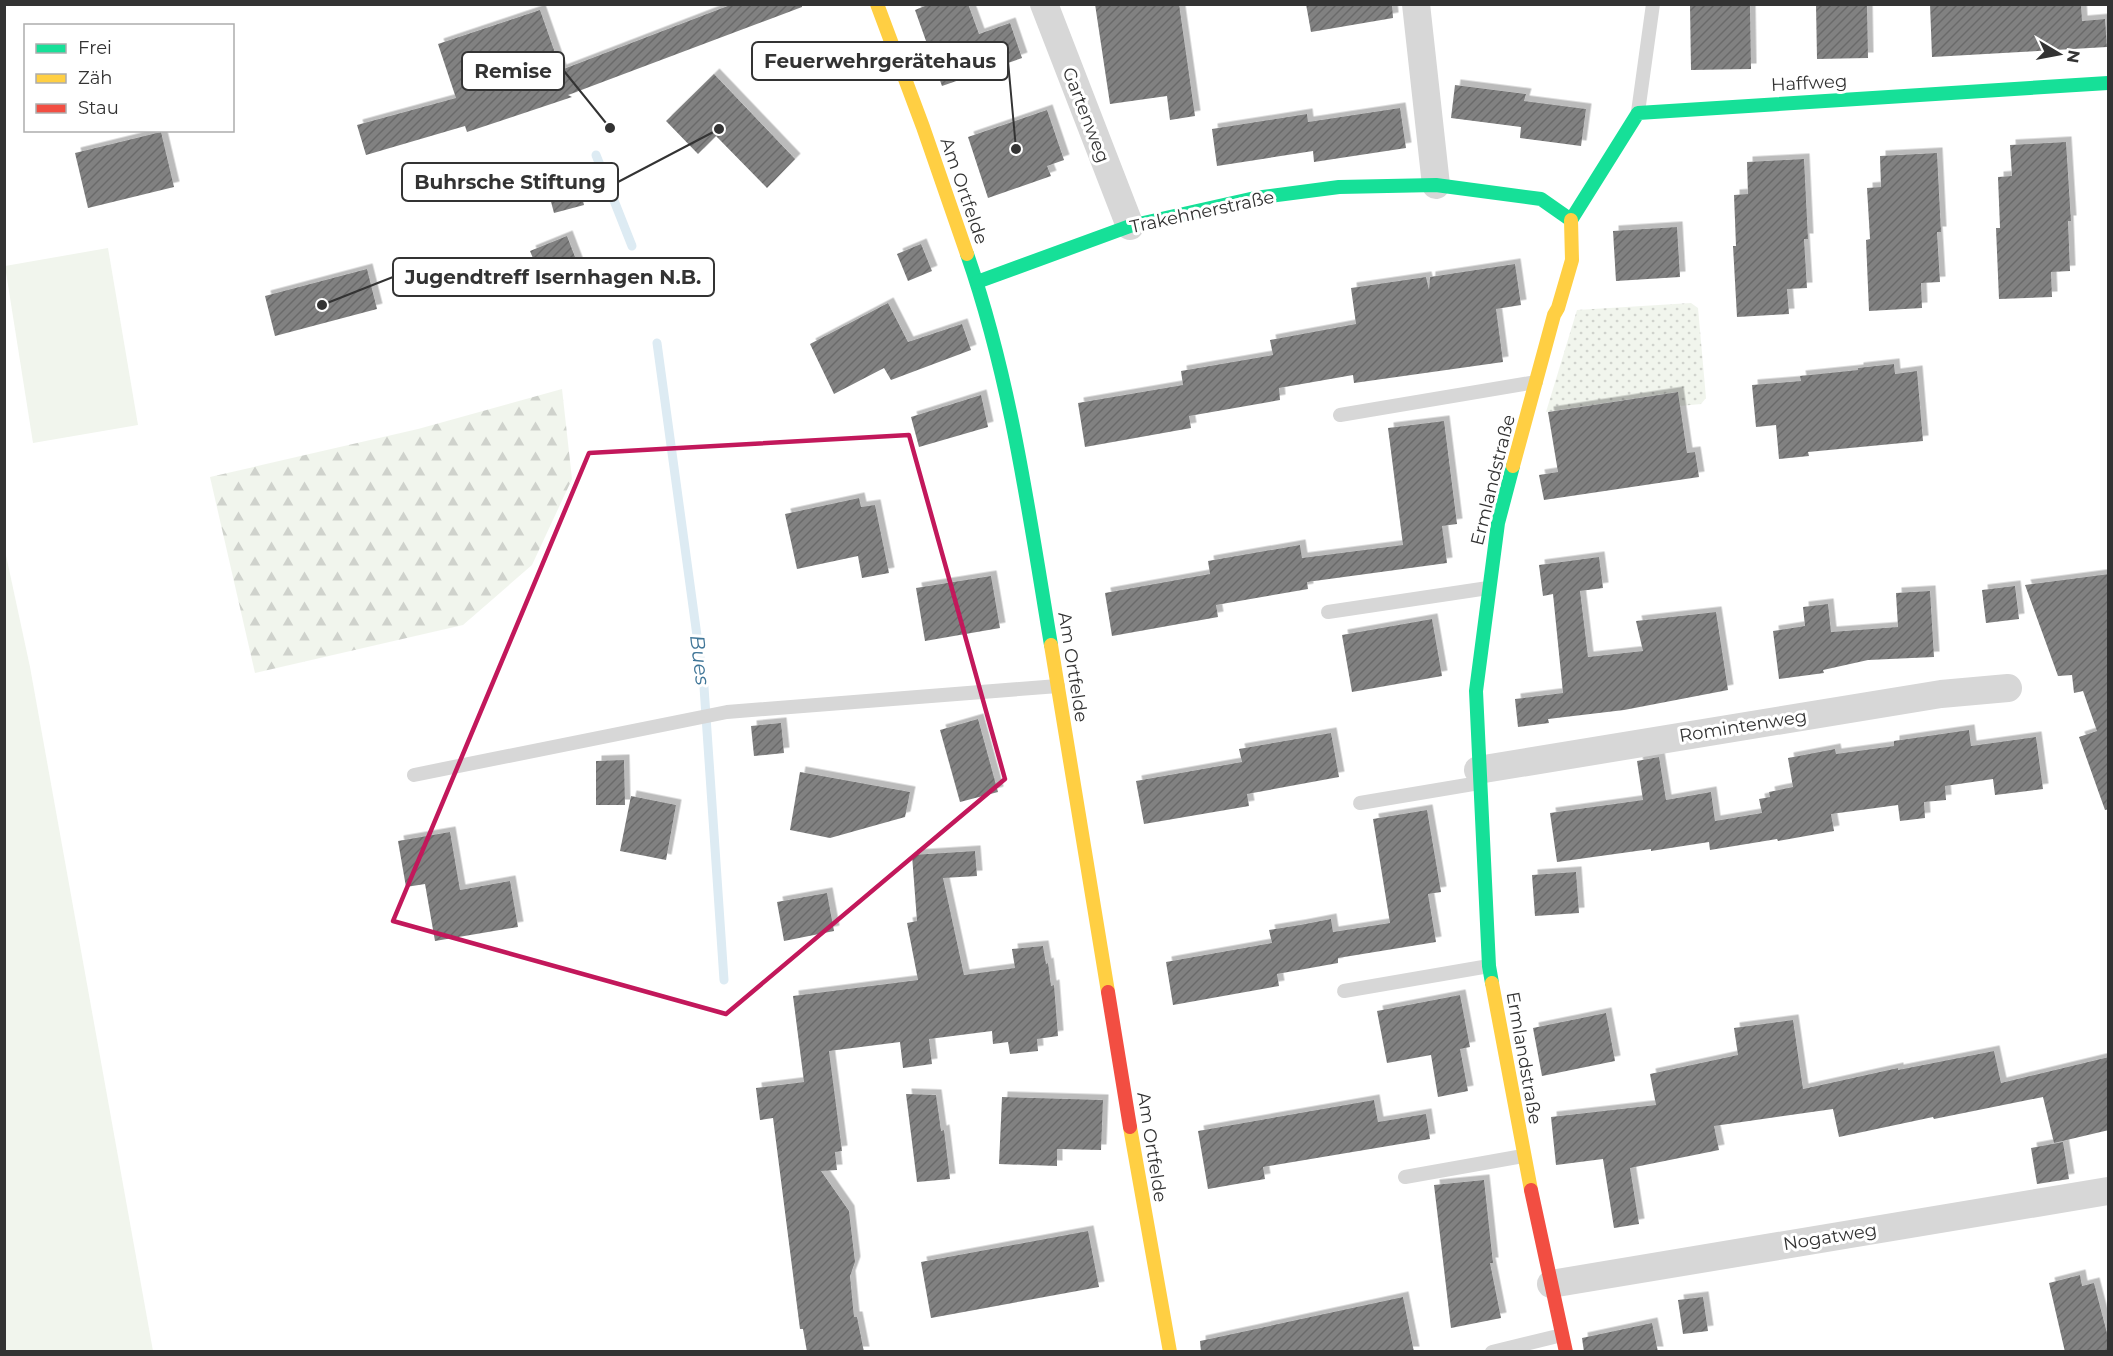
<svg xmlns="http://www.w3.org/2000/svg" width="2113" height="1356" viewBox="0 0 2113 1356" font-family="Montserrat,sans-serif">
  <defs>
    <pattern id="forest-firs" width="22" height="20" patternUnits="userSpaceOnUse" patternTransform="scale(1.5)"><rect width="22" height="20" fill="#f1f5ed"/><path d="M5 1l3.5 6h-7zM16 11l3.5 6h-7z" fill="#cfd2cc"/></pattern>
    <pattern id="park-dots" width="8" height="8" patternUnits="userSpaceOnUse" patternTransform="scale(1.5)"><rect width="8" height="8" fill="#f1f5ed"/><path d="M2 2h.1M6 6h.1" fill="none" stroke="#cfd2cc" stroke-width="1.8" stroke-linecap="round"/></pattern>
    <pattern id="building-hatch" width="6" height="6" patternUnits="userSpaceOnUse" patternTransform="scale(1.5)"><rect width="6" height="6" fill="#818181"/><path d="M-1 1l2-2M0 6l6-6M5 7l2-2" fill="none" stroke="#6a6a6a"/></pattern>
    <filter id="shadow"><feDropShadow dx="5.5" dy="-5.5" stdDeviation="0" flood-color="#0004"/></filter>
  </defs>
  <rect width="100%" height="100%" fill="#fff"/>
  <g fill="#f1f5ed">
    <polygon points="108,248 138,425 33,443 5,266"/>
    <polygon points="4,546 30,667 153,1351 5,1351"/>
  </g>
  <polygon fill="url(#forest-firs)" points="562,389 572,479 532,565 463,625 255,673 210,477 418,429"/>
  <polygon fill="url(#park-dots)" points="1691,303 1698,308 1706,398 1701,404 1680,406 1677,392 1546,412 1577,310"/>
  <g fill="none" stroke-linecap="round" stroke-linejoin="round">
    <g stroke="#ddebf3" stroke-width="9">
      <polyline points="596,155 632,246"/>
      <polyline points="657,343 704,687 724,980"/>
    </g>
  </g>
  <g fill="url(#building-hatch)" filter="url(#shadow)">
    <polygon points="733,4 802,4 802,7 568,95 572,97 467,132 465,126 366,155 357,125 456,98 438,44 540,10 561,70"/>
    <polygon points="930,4 968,4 979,34 1010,23 1022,58 942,86 915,10"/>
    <polygon points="1095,4 1179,4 1195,116 1170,120 1167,96 1110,104"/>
    <polygon points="1306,4 1392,4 1393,18 1311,32"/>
    <polygon points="1690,4 1750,4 1751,69 1691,70"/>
    <polygon points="1816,4 1867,4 1868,58 1817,59"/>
    <polygon points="1930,4 2081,4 2082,21 2105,19 2107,47 1932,57"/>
    <polygon points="714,74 795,159 767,188 716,136 698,154 666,121"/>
    <polygon points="1455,85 1526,94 1524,101 1586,109 1581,146 1520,138 1521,127 1451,118"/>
    <polygon points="1400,108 1406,148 1314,162 1313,151 1217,166 1212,129 1307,114 1308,122"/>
    <polygon points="1047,110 1064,160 1047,166 1051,176 988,198 968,137"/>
    <polygon points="161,132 174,187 88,208 75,153"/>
    <polygon points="2066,142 2071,221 2068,221 2070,271 2051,272 2052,297 1999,299 1996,228 2000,228 1998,177 2012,176 2010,145"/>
    <polygon points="1937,153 1941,232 1937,232 1940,282 1921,283 1922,308 1869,311 1866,240 1870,239 1867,188 1881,187 1880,156"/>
    <polygon points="1804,159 1808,239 1804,239 1807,288 1787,289 1789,314 1737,317 1733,246 1736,246 1734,195 1748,194 1747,162"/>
    <polygon points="577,176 584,205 554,213 546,183"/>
    <polygon points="1677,227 1680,277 1616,281 1613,231"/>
    <polygon points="567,236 583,278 547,292 530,251"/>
    <polygon points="921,244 932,271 908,281 897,254"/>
    <polygon points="1515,264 1521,305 1496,309 1503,362 1354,383 1353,375 1279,388 1280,400 1189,416 1191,428 1085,447 1078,403 1183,385 1181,371 1273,355 1270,340 1356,324 1351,288 1426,277 1429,290 1430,277"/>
    <polygon points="367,269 377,309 275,336 265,296"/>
    <polygon points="888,303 908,342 962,324 971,350 891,380 884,368 834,394 810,344"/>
    <polygon points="1894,364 1895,374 1917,371 1923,441 1808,452 1809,456 1779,459 1776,425 1756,427 1752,385 1801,381 1800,376 1858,370 1858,368"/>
    <polygon points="1678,392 1687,453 1695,452 1699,477 1544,500 1539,475 1558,472 1548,412"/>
    <polygon points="981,395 988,427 919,447 911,417"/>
    <polygon points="1444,421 1457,524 1442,526 1447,563 1307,582 1308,589 1216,605 1218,617 1112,636 1105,593 1210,574 1208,561 1300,545 1302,558 1403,545 1388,428"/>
    <polygon points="859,498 861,507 875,505 889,573 862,578 858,556 797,569 785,514"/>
    <polygon points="1599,557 1603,588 1580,591 1588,657 1643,651 1636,621 1716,612 1728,690 1624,710 1548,719 1549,723 1518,727 1515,699 1563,693 1553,594 1543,596 1539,565"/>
    <polygon points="2109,574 2109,809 2105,810 2079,737 2097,731 2083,691 2074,693 2072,675 2058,676 2025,585"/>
    <polygon points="991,576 1000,628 925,641 916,588"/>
    <polygon points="2015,586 2019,619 1986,623 1982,590"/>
    <polygon points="1930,591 1934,657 1868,660 1823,670 1824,673 1779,679 1773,631 1805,626 1803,607 1828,604 1831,632 1898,627 1896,593"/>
    <polygon points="1432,619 1442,676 1352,692 1342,635"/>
    <polygon points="978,719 998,792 960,802 940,730"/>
    <polygon points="781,723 784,753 754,756 751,726"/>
    <polygon points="1969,730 1971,746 2036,737 2043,789 1995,795 1993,779 1945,786 1946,800 1924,802 1925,818 1900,821 1898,805 1831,814 1834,831 1778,841 1777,839 1710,850 1709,842 1651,851 1651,849 1557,862 1550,813 1643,800 1637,761 1659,757 1666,800 1711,792 1715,821 1762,813 1759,799 1770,797 1769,792 1793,787 1788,758 1835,749 1836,754 1894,746 1894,741"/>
    <polygon points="1331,733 1339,777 1247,794 1249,806 1144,824 1136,781 1242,762 1239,749"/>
    <polygon points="624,760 625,805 596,805 596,761"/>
    <polygon points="800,772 910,792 905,817 830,838 790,830"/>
    <polygon points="631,796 676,805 666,860 620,851"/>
    <polygon points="1427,810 1441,892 1428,894 1436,942 1338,958 1338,963 1277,974 1279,986 1173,1005 1166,962 1272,943 1269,930 1300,925 1331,919 1333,932 1390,923 1373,819"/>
    <polygon points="450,832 460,890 510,881 518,927 435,941 425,884 406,887 398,841"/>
    <polygon points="975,851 977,876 943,878 964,975 1015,968 1012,949 1043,946 1046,964 1048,963 1051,986 1054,985 1058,1036 1037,1039 1038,1051 1010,1054 1008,1042 993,1044 992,1031 929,1039 932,1064 903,1068 900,1042 829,1051 842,1151 835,1152 837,1170 821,1171 849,1211 855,1262 850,1276 854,1317 857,1317 864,1352 807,1352 803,1329 800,1329 773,1118 760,1120 756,1088 804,1082 793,996 918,980 907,923 917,921 912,855"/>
    <polygon points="1576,872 1579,913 1535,916 1532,875"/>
    <polygon points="827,893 834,931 784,941 777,902"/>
    <polygon points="1460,995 1470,1047 1460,1049 1468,1091 1438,1097 1431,1055 1387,1063 1377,1011"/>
    <polygon points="1606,1013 1615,1061 1542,1076 1533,1028"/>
    <polygon points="1793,1020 1803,1089 1898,1068 1898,1070 1994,1051 2001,1083 2109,1057 2109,1130 2054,1143 2043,1097 1934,1119 1933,1117 1839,1137 1833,1109 1714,1126 1719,1150 1630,1168 1639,1224 1614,1228 1603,1159 1556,1165 1551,1117 1656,1105 1650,1074 1738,1055 1734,1028"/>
    <polygon points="906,1094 936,1095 941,1131 944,1130 950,1179 917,1182"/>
    <polygon points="1002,1097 1103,1100 1101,1150 1057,1149 1057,1166 999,1164"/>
    <polygon points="1374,1100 1378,1122 1426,1114 1430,1139 1263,1167 1265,1179 1208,1189 1198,1131"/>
    <polygon points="2063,1142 2069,1179 2037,1184 2031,1148"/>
    <polygon points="1484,1180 1493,1263 1490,1263 1501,1318 1451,1328 1434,1185"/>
    <polygon points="1088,1231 1099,1287 931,1318 921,1262"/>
    <polygon points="2080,1275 2082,1286 2094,1283 2109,1341 2109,1352 2065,1352 2049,1283"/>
    <polygon points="1403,1297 1414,1352 1201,1352 1200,1341"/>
    <polygon points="1703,1297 1708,1331 1683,1334 1678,1300"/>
    <polygon points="1652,1323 1658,1352 1584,1352 1582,1338"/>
  </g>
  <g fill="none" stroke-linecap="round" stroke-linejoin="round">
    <g stroke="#d7d7d7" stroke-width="14">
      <polyline points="1638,112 1653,4"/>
      <polyline points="1340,415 1536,382"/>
      <polyline points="1328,612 1488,588"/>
      <polyline points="414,775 727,712 1058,686"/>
      <polyline points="1360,803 1479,783"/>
      <polyline points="1344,991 1489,966"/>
      <polyline points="1405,1177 1523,1156"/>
      <polyline points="1492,1352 1562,1335"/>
    </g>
    <g stroke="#d7d7d7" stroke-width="28">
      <polyline points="1044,4 1130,226"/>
      <polyline points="1416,4 1436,185"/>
      <polyline points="1478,770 1941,694 2008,688"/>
      <polyline points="1551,1284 2108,1191"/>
    </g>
    <g stroke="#16e098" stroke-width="14">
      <polyline points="1571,220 1638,113 2108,83"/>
      <path d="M967,254C1011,380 1029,514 1051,645"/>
      <polyline points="977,282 1130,226 1255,198 1339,187 1436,185 1541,199 1571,220"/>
      <polyline points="1492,983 1489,966 1476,691 1498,523 1513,466"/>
    </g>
    <g stroke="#ffcf43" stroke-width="14">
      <polyline points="877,4 923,127 967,254"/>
      <polyline points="1513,466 1554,315 1558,308 1572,260 1571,220"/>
      <polyline points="1051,645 1108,992"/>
      <polyline points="1492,983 1531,1190"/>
      <polyline points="1130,1127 1170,1352"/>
    </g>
    <g stroke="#f24e42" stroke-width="14">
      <polyline points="1108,992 1130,1127"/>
      <polyline points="1531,1190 1566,1352"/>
    </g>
  </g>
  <path fill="none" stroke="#c2185b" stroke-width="4.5" stroke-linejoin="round" d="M909,435L1005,779L726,1014L393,921L589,453Z"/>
  <g text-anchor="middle" stroke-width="6" stroke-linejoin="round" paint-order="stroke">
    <g font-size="18" fill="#333" stroke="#fff">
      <text transform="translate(1809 83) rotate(-3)" y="6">Haffweg</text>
      <text transform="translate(1086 115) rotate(69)" y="6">Gartenweg</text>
      <text transform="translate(964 191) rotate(71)" y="6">Am Ortfelde</text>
      <text transform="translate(1202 212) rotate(-12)" y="6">Trakehnerstraße</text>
      <text transform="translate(1493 480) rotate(-76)" y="6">Ermlandstraße</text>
      <text transform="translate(1073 667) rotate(81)" y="6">Am Ortfelde</text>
      <text transform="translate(1743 726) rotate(-9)" y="6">Romintenweg</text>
      <text transform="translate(1524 1058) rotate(80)" y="6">Ermlandstraße</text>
      <text transform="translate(1152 1147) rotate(81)" y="6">Am Ortfelde</text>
      <text transform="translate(1830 1237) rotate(-9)" y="6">Nogatweg</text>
    </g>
    <g font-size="20" font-style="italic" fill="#3f7597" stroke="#fff">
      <text transform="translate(700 660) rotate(83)" y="7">Bues</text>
    </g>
  </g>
  <path fill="none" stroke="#333" stroke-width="2" d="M1016 149L1008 61M610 128L564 71M719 129L618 182M322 305L393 277"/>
  <g fill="#333" stroke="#fff" stroke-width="2">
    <circle cx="1016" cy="149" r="6"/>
    <circle cx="610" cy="128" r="6"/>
    <circle cx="719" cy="129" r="6"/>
    <circle cx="322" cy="305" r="6"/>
  </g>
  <g fill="#fff" stroke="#333" stroke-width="2">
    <rect x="752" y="42" width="256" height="38" rx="6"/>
    <rect x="462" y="52" width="102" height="38" rx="6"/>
    <rect x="402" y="163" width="216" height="38" rx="6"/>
    <rect x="393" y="258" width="321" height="38" rx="6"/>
  </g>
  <g font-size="20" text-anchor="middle" font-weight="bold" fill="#333">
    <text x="880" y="68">Feuerwehrgerätehaus</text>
    <text x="513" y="78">Remise</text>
    <text x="510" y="189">Buhrsche Stiftung</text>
    <text x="553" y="284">Jugendtreff Isernhagen N.B.</text>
  </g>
  <rect width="2113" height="1356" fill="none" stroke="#333333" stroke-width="12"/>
  <rect x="24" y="24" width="210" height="108" fill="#ffffff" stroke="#adadad" stroke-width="1.5"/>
  <rect x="36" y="44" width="30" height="9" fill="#16e098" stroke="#adadad" stroke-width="1.5"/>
  <text x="78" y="54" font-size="18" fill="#333333">Frei</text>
  <rect x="36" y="74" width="30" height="9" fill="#ffcf43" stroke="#adadad" stroke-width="1.5"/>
  <text x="78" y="84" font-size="18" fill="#333333">Zäh</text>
  <rect x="36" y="104" width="30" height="9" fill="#f24e42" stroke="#adadad" stroke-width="1.5"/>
  <text x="78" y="114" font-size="18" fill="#333333">Stau</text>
  <g transform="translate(2059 54) rotate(100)" stroke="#ffffff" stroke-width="4.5" paint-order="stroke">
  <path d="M0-4.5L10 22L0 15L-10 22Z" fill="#333333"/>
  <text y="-9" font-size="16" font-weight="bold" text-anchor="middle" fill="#333333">N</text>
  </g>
</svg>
